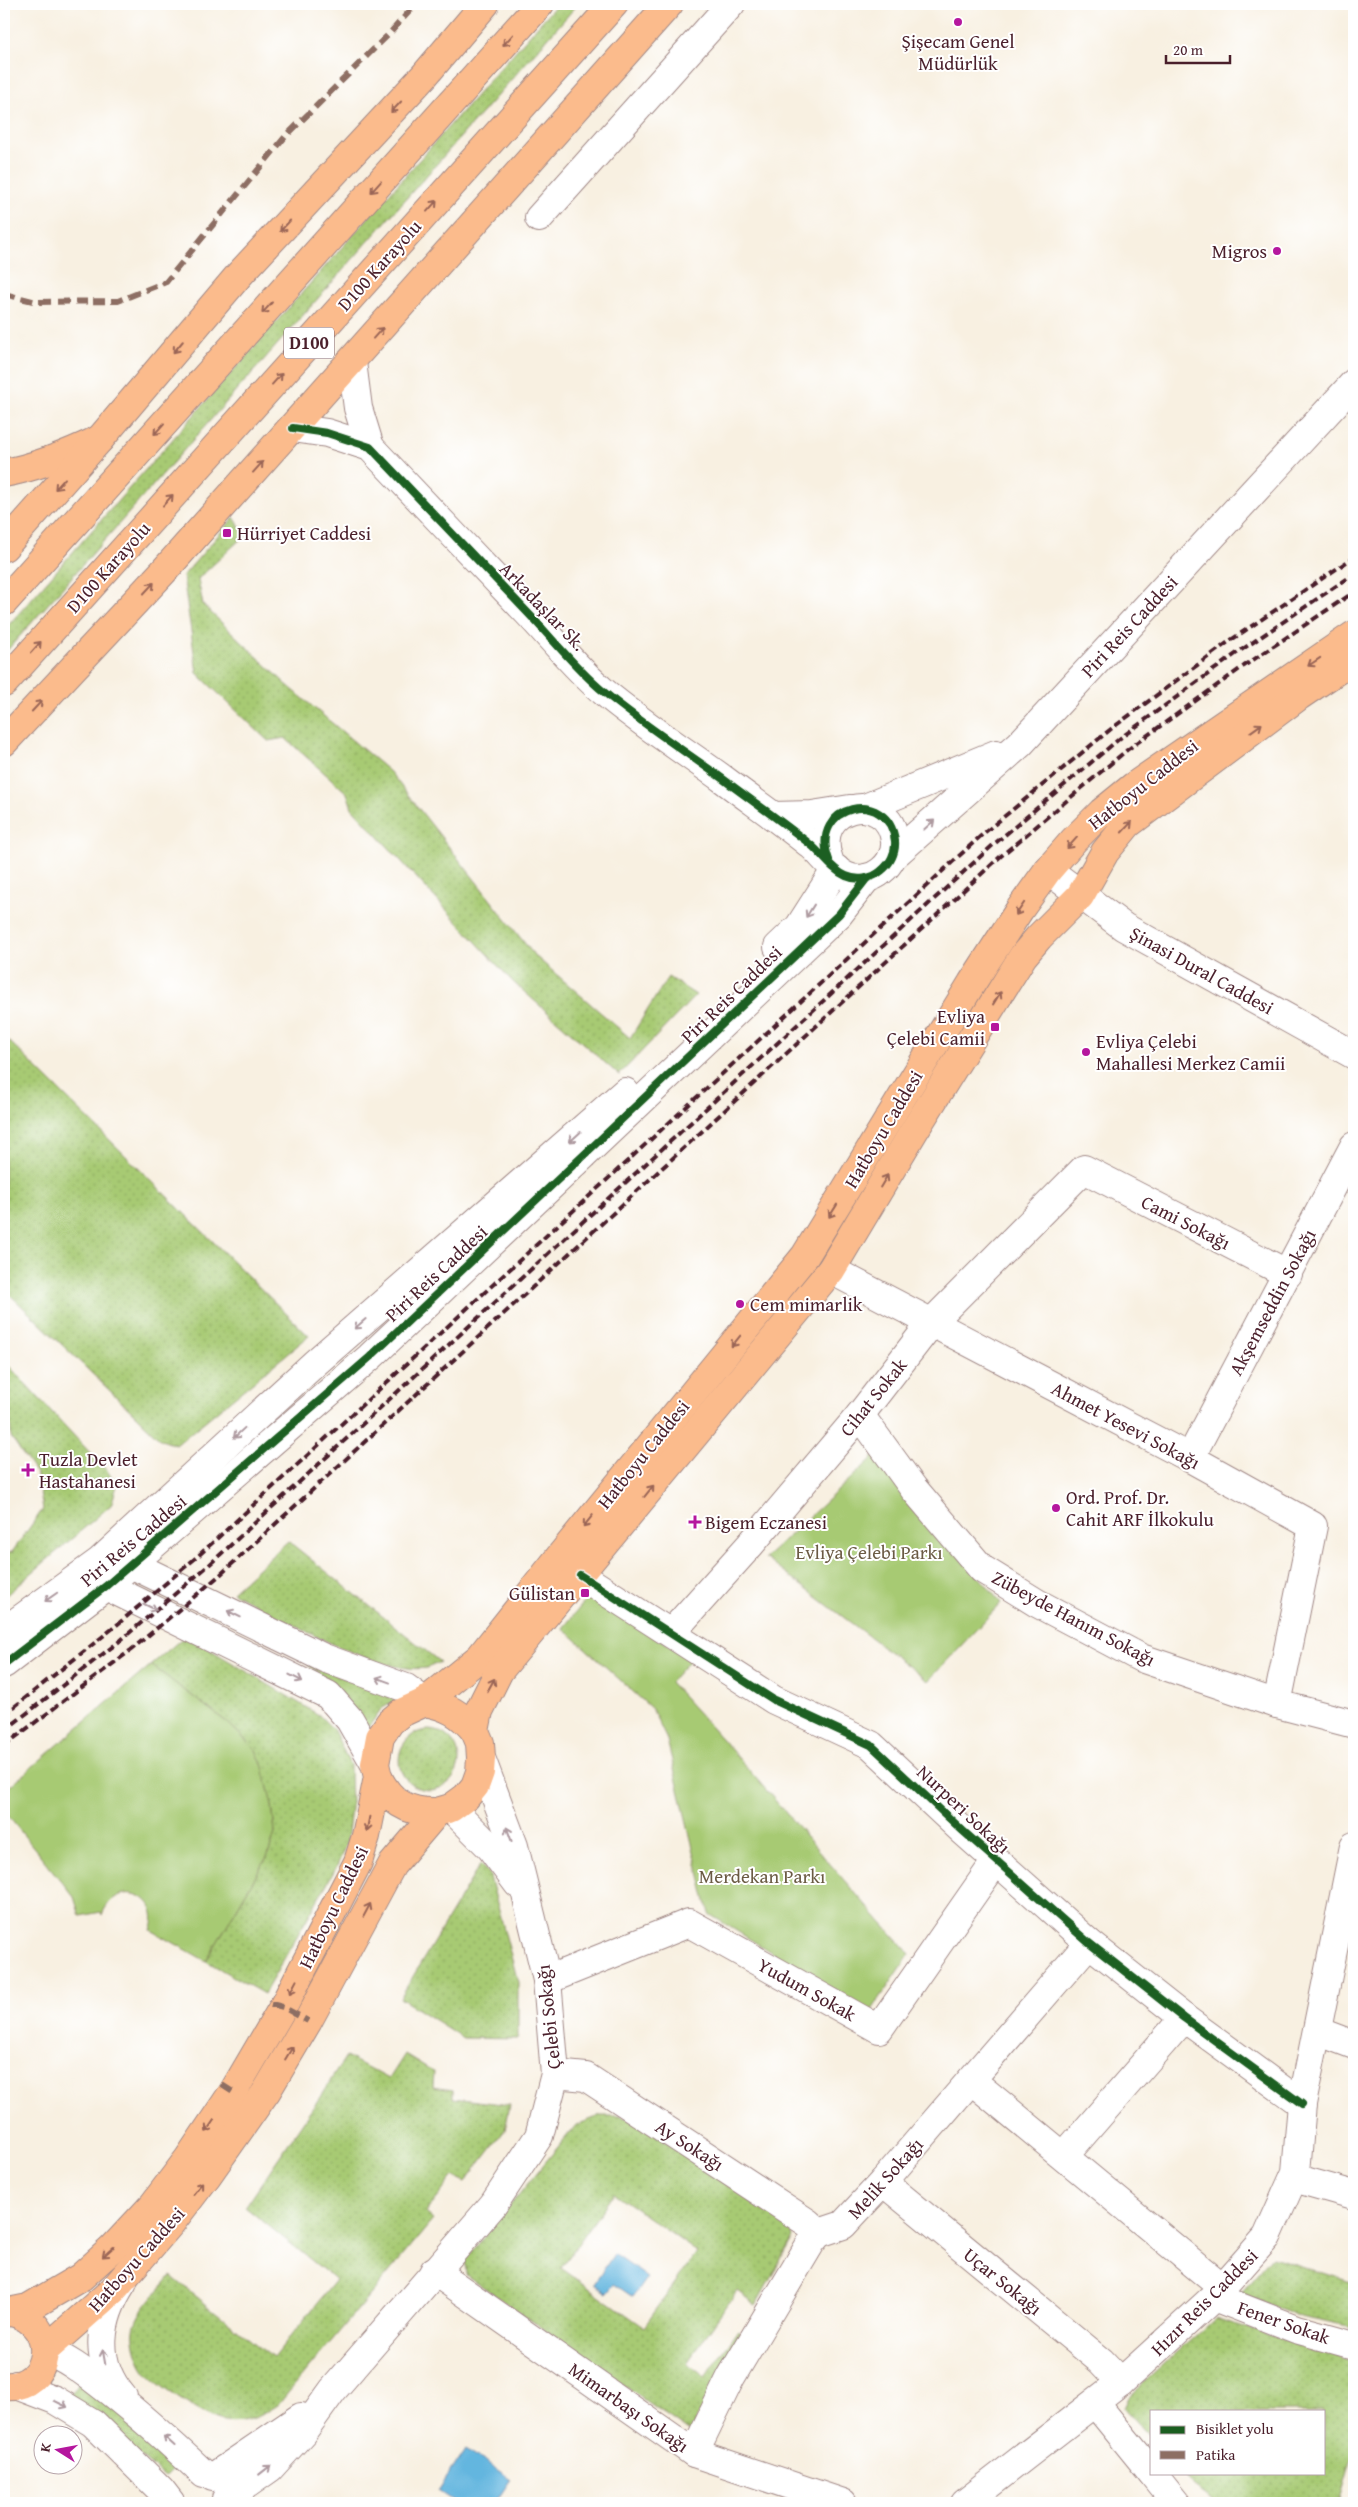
<svg xmlns="http://www.w3.org/2000/svg" width="1358" height="2507" viewBox="0 0 1358 2507" font-family="'Gentium Book Plus',serif">
  <defs>
    <pattern id="grass-dots" width="8" height="8" patternUnits="userSpaceOnUse" patternTransform="scale(1.25)"><rect width="8" height="8" fill="#a7ca73"/><path d="M2 2h.1M6 6h.1" fill="none" stroke="#91ad64" stroke-width="1.8" stroke-linecap="round"/></pattern>
  </defs>
  <rect width="100%" height="100%" fill="#fff"/>
  <filter id="ink" filterUnits="userSpaceOnUse"><feTurbulence type="fractalNoise" baseFrequency=".02" numOctaves="2"/><feDisplacementMap in="SourceGraphic" scale="10" xChannelSelector="R" yChannelSelector="G"/><feConvolveMatrix kernelMatrix="1 2 1 2 8 2 1 2 1" color-interpolation-filters="sRGB"/></filter>
  <filter id="wash" filterUnits="userSpaceOnUse"><feTurbulence type="fractalNoise" baseFrequency=".0096" numOctaves="4" result="noise"/><feDisplacementMap in="SourceGraphic" scale="20" xChannelSelector="R" yChannelSelector="G"/><feGaussianBlur stdDeviation="1.12" result="paint"/><feColorMatrix in="noise" values="0 0 0 0 0 0 0 0 0 0 0 0 0 0 0 0 0 1.4 0 .05"/><feComposite in="paint" operator="in"/></filter>
  <g filter="url(#wash)">
    <rect width="100%" height="100%" fill="#f8f0e1"/>
    <g fill="url(#grass-dots)" stroke="#78744f" fill-rule="evenodd">
      <polygon points="557,4 578,4 4,654 4,630"/>
      <polygon points="234,517 245,535 198,579 203,605 286,684 390,772 534,955 630,1038 668,977 696,995 619,1075 513,982 352,808 347,793 285,738 268,741 197,673 183,576"/>
      <polygon points="4,1036 309,1336 176,1445 161,1440 4,1289"/>
      <polygon points="8,1365 108,1472 117,1486 111,1505 4,1597 4,1554 12,1552 43,1509 37,1475 11,1437"/>
      <path d="M288,1541L440,1662C436,1664 430,1667 426,1668C376,1675 278,1616 232,1592Z"/>
      <polygon points="186,1635 319,1715 334,1730 350,1765 351,1808 347,1842 337,1866 264,1994 206,1961 268,1855 275,1833 272,1806 256,1750 228,1723 151,1665"/>
      <polygon points="307,1664 398,1699 381,1709 366,1731 329,1683"/>
      <circle cx="429" cy="1760" r="30"/>
      <polygon points="480,1865 489,1873 518,1982 518,2039 463,2038 400,1998"/>
      <path d="M405,2054L434,2072L433,2087L453,2090V2098L510,2105L505,2130L465,2182L454,2176L425,2213L433,2220L278,2405C261,2416 245,2424 224,2421C207,2419 158,2386 147,2373C138,2362 132,2342 134,2329C137,2310 159,2291 171,2276L273,2358L336,2280L245,2207L322,2094L346,2056L389,2079Z"/>
      <path d="M600,2116H620L635,2121L789,2224L793,2237L756,2305L737,2291L687,2363L705,2377L739,2330L741,2332L690,2432L466,2275L465,2260L576,2125ZM614,2193L697,2252L644,2327L561,2268Z"/>
      <polygon points="1272,2257 1354,2283 1354,2327 1296,2315 1239,2295"/>
      <polygon points="1215,2318 1354,2362 1354,2451 1339,2503 1216,2503 1193,2487 1181,2473 1324,2473 1324,2411 1152,2411 1152,2439 1124,2407 1129,2396"/>
      <polygon points="82,2379 179,2463 165,2477 68,2396"/>
    </g>
    <g fill="#a7ca73" stroke="#78744f">
      <polygon points="877,1454 1001,1603 928,1681 765,1558"/>
      <path d="M590,1595L691,1659L670,1682C752,1770 828,1865 910,1954L870,2013L709,1914L667,1740L652,1709L563,1628Z"/>
      <path d="M151,1665L228,1723L256,1750L263,1767L272,1806L275,1833L268,1855L206,1961L151,1930C165,1896 117,1876 102,1915L101,1912L80,1916L74,1897L4,1811V1791Z"/>
    </g>
    <g fill="#63b6df" stroke="#566a85">
      <polygon points="614,2254 647,2277 633,2297 614,2284 607,2293 594,2284"/>
      <polygon points="466,2449 511,2479 495,2503 456,2503 438,2491"/>
    </g>
  </g>
  <g filter="url(#ink)">
    <g fill="none" stroke-linecap="round" stroke-linejoin="round">
      <defs>
        <g id="minor">
          <polyline points="539,218 731,4"/>
          <polyline points="352,362 358,408 370,447"/>
          <path d="M293,428L327,433L370,447C422,502 475,557 527,612C552,638 576,669 604,692C641,723 683,750 723,779C752,801 783,822 811,845C822,854 832,870 846,876C857,881 872,879 881,871C890,864 896,853 895,841C889,787 808,804 829,860"/>
          <polyline points="865,808 996,754"/>
          <polyline points="773,816 812,815 850,809"/>
          <polyline points="892,857 1020,744 1354,383"/>
          <polyline points="1048,870 1124,927 1354,1055"/>
          <polyline points="778,947 799,927 836,869"/>
          <polyline points="831,1270 1190,1458 1313,1526 1277,1704"/>
          <polyline points="860,1415 914,1489 982,1569 1037,1603 1141,1658 1277,1704 1354,1724"/>
          <polyline points="1190,1458 1354,1146"/>
          <polyline points="115,1562 131,1564 324,1658 406,1688 425,1702"/>
          <polyline points="580,1575 774,1700 871,1745 963,1831 1089,1943 1184,2018 1302,2104"/>
          <polyline points="106,1586 328,1695 350,1720 375,1764"/>
          <polyline points="4,1631 100,1561 315,1363 625,1092"/>
          <polyline points="671,1633 750,1545 860,1415 932,1322 1084,1169 1288,1274"/>
          <polyline points="4,1664 106,1586 370,1357 839,914 867,878"/>
          <polyline points="451,1808 491,1848 518,1884"/>
          <polyline points="547,1980 689,1923 879,2029 996,1861"/>
          <polyline points="1317,2031 1354,2045"/>
          <polyline points="555,2074 586,2077 808,2223 819,2233"/>
          <polyline points="971,2080 1222,2287"/>
          <polyline points="1064,2156 1184,2018"/>
          <polyline points="1294,2178 1354,2195"/>
          <polyline points="883,2182 1101,2361 1121,2382"/>
          <polyline points="434,2271 694,2453 843,2503"/>
          <polyline points="1214,2297 1296,2329 1354,2345"/>
          <path d="M45,2350C69,2359 88,2375 109,2391C142,2417 173,2445 204,2474"/>
          <polyline points="16,2385 55,2400 93,2423 161,2490 171,2503"/>
          <path d="M123,2397C92,2361 99,2319 123,2282"/>
          <polyline points="1095,2403 1152,2473"/>
          <polyline points="694,2453 731,2377 812,2241 819,2233 843,2225 883,2182 1089,1943"/>
          <polyline points="1152,2473 1176,2503"/>
          <polyline points="213,2477 301,2417"/>
          <polyline points="226,2499 270,2468 302,2433 333,2390 493,2205 539,2136 555,2074 547,1980 514,1846 481,1758"/>
          <polyline points="965,2503 1121,2382 1214,2297 1267,2237 1296,2172 1302,2104 1354,1846"/>
        </g>
        <g id="major">
          <path d="M4,473C38,467 69,454 100,439"/>
          <path d="M425,1702C447,1706 461,1714 475,1731"/>
          <path d="M378,1777C390,1803 409,1813 437,1812"/>
          <polyline points="4,2313 28,2308 81,2277 112,2249 153,2205 188,2159 233,2092 283,2007 358,1862 366,1836 378,1777 375,1764 380,1737 390,1722 401,1713 425,1702 480,1657 561,1555 805,1256 972,983 1020,909 1048,870 1074,840 1102,812 1134,786 1354,635"/>
          <polyline points="45,2350 113,2290 171,2223 207,2176 266,2092 308,2021 392,1865 437,1812 451,1808 466,1797 475,1786 480,1772 481,1758 480,1743 475,1731 479,1711 499,1671 831,1270 914,1131 1023,956 1039,937 1080,896 1105,852 1128,824 1299,696 1354,659"/>
          <path d="M4,2386C51,2390 61,2324 11,2312"/>
        </g>
        <g id="highway">
          <polyline points="4,547 100,439 239,275 424,76 485,4"/>
          <polyline points="4,602 540,4"/>
          <polyline points="4,683 614,4"/>
          <polyline points="4,742 163,572 669,4"/>
        </g>
      </defs>
      <use href="#minor" stroke="#a18886" stroke-width="30"/>
      <use href="#major" stroke="#a18886" stroke-width="30"/>
      <use href="#highway" stroke="#a18886" stroke-width="30"/>
      <use href="#minor" stroke="#fff" stroke-width="28"/>
      <use href="#major" stroke="#fbbb8c" stroke-width="28"/>
      <use href="#highway" stroke="#fbbb8c" stroke-width="28"/>
      <g stroke="#4a1f2b" stroke-width="4" stroke-dasharray="8 4" stroke-linecap="butt">
        <polyline points="4,1715 112,1629 198,1556 984,833 1111,729 1231,640 1354,557"/>
        <polyline points="4,1731 121,1640 209,1565 993,845 1119,739 1237,653 1354,574"/>
        <polyline points="4,1746 131,1650 220,1575 1001,856 1127,750 1244,666 1354,592"/>
      </g>
      <g stroke="#8d6e63" stroke-width="6" stroke-dasharray="12 6" stroke-linecap="butt">
        <polyline points="4,294 37,302 118,301 166,282 285,137 389,34 416,4"/>
        <polyline points="271,2004 283,2007 308,2021"/>
        <polyline points="222,2085 233,2092"/>
      </g>
      <defs>
        <g id="cycleway">
          <path d="M293,428L327,433L370,447C422,502 475,557 527,612C552,638 576,669 604,692C641,723 683,750 723,779C752,801 783,822 811,845C822,854 832,870 846,876C857,881 872,879 881,871C890,864 896,853 895,841C889,787 808,804 829,860"/>
          <polyline points="580,1575 774,1700 871,1745 963,1831 1089,1943 1184,2018 1302,2104"/>
          <polyline points="4,1664 106,1586 370,1357 839,914 867,878"/>
        </g>
      </defs>
      <use href="#cycleway" stroke="#fff" stroke-width="11"/>
      <use href="#cycleway" stroke="#1b5e20" stroke-width="8"/>
    </g>
    <defs><path id="oneway-shaft" d="M-6 0H5M1.5-3L5.5 0L1.5 3" fill="none" stroke-width="1.6" stroke-linecap="round" stroke-linejoin="round" transform="scale(1.25)"/></defs>
    <g stroke="#9a6557">
      <use href="#oneway-shaft" transform="translate(508 40) rotate(132)"/>
      <use href="#oneway-shaft" transform="translate(396 107) rotate(133)"/>
      <use href="#oneway-shaft" transform="translate(376 187) rotate(132)"/>
      <use href="#oneway-shaft" transform="translate(432 206) rotate(-48)"/>
      <use href="#oneway-shaft" transform="translate(285 226) rotate(133)"/>
      <use href="#oneway-shaft" transform="translate(267 308) rotate(132)"/>
      <use href="#oneway-shaft" transform="translate(378 333) rotate(-48)"/>
      <use href="#oneway-shaft" transform="translate(178 347) rotate(130)"/>
      <use href="#oneway-shaft" transform="translate(277 379) rotate(-48)"/>
      <use href="#oneway-shaft" transform="translate(159 429) rotate(132)"/>
      <use href="#oneway-shaft" transform="translate(258 467) rotate(-48)"/>
      <use href="#oneway-shaft" transform="translate(60 484) rotate(132)"/>
      <use href="#oneway-shaft" transform="translate(168 500) rotate(-48)"/>
      <use href="#oneway-shaft" transform="translate(149 588) rotate(-47)"/>
      <use href="#oneway-shaft" transform="translate(36 647) rotate(-48)"/>
      <use href="#oneway-shaft" transform="translate(1314 662) rotate(146)"/>
      <use href="#oneway-shaft" transform="translate(37 706) rotate(-47)"/>
      <use href="#oneway-shaft" transform="translate(1256 728) rotate(-36)"/>
      <use href="#oneway-shaft" transform="translate(1127 827) rotate(-47)"/>
      <use href="#oneway-shaft" transform="translate(1072 843) rotate(132)"/>
      <use href="#oneway-shaft" transform="translate(1020 909) rotate(124)"/>
      <use href="#oneway-shaft" transform="translate(997 998) rotate(-58)"/>
      <use href="#oneway-shaft" transform="translate(884 1181) rotate(-59)"/>
      <use href="#oneway-shaft" transform="translate(833 1211) rotate(122)"/>
      <use href="#oneway-shaft" transform="translate(736 1341) rotate(129)"/>
      <use href="#oneway-shaft" transform="translate(649 1491) rotate(-51)"/>
      <use href="#oneway-shaft" transform="translate(588 1521) rotate(129)"/>
      <use href="#oneway-shaft" transform="translate(491 1685) rotate(-61)"/>
      <use href="#oneway-shaft" transform="translate(368 1824) rotate(101)"/>
      <use href="#oneway-shaft" transform="translate(367 1910) rotate(-62)"/>
      <use href="#oneway-shaft" transform="translate(293 1987) rotate(118)"/>
      <use href="#oneway-shaft" transform="translate(289 2053) rotate(-59)"/>
      <use href="#oneway-shaft" transform="translate(210 2126) rotate(124)"/>
      <use href="#oneway-shaft" transform="translate(198 2188) rotate(-52)"/>
      <use href="#oneway-shaft" transform="translate(108 2252) rotate(138)"/>
    </g>
    <g stroke="#ae9aa0">
      <use href="#oneway-shaft" transform="translate(929 825) rotate(-42)"/>
      <use href="#oneway-shaft" transform="translate(810 911) rotate(122)"/>
      <use href="#oneway-shaft" transform="translate(575 1137) rotate(138)"/>
      <use href="#oneway-shaft" transform="translate(360 1324) rotate(139)"/>
      <use href="#oneway-shaft" transform="translate(239 1433) rotate(137)"/>
      <use href="#oneway-shaft" transform="translate(51 1597) rotate(145)"/>
      <use href="#oneway-shaft" transform="translate(150 1607) rotate(26)"/>
      <use href="#oneway-shaft" transform="translate(234 1614) rotate(-154)"/>
      <use href="#oneway-shaft" transform="translate(296 1678) rotate(27)"/>
      <use href="#oneway-shaft" transform="translate(383 1680) rotate(-160)"/>
      <use href="#oneway-shaft" transform="translate(509 1834) rotate(-110)"/>
      <use href="#oneway-shaft" transform="translate(104 2357) rotate(-100)"/>
      <use href="#oneway-shaft" transform="translate(61 2404) rotate(26)"/>
      <use href="#oneway-shaft" transform="translate(169 2441) rotate(-138)"/>
      <use href="#oneway-shaft" transform="translate(265 2470) rotate(-38)"/>
    </g>
  </g>
  <g fill="#b5179e" stroke="#fff" stroke-width="2">
    <circle cx="958" cy="22" r="5"/>
    <circle cx="1277" cy="251" r="5"/>
    <rect x="222" y="528" width="10" height="10" rx="2.5"/>
    <rect x="990" y="1022" width="10" height="10" rx="2.5"/>
    <circle cx="1086" cy="1052" r="5"/>
    <circle cx="740" cy="1304" r="5"/>
    <path d="M25.5 1462.5h5v5h5v5h-5v5h-5v-5h-5v-5h5z"/>
    <circle cx="1056" cy="1508" r="5"/>
    <path d="M692.5 1514.5h5v5h5v5h-5v5h-5v-5h-5v-5h5z"/>
    <rect x="580" y="1588" width="10" height="10" rx="2.5"/>
  </g>
  <g text-anchor="middle" stroke-width="4" stroke-linejoin="round" paint-order="stroke">
    <rect fill="#fff" stroke="#80626b" stroke-width="1" x="284" y="327.5" width="50" height="31" rx="4"/>
    <g font-size="18" font-weight="bold" fill="#4a1f2b">
      <text x="309" y="349">D100</text>
    </g>
    <g font-size="19" fill="#4a1f2b" stroke="#fff" text-anchor="start">
      <text x="958" y="48" text-anchor="middle">Şişecam Genel<tspan x="958" dy="22">Müdürlük</tspan></text>
      <text x="1267" y="258" text-anchor="end">Migros</text>
      <text x="237" y="540">Hürriyet Caddesi</text>
      <text x="985" y="1023" text-anchor="end">Evliya<tspan x="985" dy="22">Çelebi Camii</tspan></text>
      <text x="1096" y="1048">Evliya Çelebi<tspan x="1096" dy="22">Mahallesi Merkez Camii</tspan></text>
      <text x="750" y="1311">Cem mimarlik</text>
      <text x="39" y="1466">Tuzla Devlet<tspan x="39" dy="22">Hastahanesi</tspan></text>
      <text x="1066" y="1504">Ord. Prof. Dr.<tspan x="1066" dy="22">Cahit ARF İlkokulu</tspan></text>
      <text x="705" y="1529">Bigem Eczanesi</text>
      <text x="575" y="1600" text-anchor="end">Gülistan</text>
    </g>
    <g font-size="19" fill="#4a1f2b" stroke="#fff">
      <text transform="translate(379 265) rotate(-48)" y="7">D100 Karayolu</text>
      <text transform="translate(108 567) rotate(-48)" y="7">D100 Karayolu</text>
      <text transform="translate(543 606) rotate(46)" y="7">Arkadaşlar Sk.</text>
      <text transform="translate(1129 626) rotate(-47)" y="7">Piri Reis Caddesi</text>
      <text transform="translate(1143 784) rotate(-38)" y="7">Hatboyu Caddesi</text>
      <text transform="translate(1202 970) rotate(29)" y="7">Şinasi Dural Caddesi</text>
      <text transform="translate(731 994) rotate(-44)" y="7">Piri Reis Caddesi</text>
      <text transform="translate(883 1129) rotate(-59)" y="7">Hatboyu Caddesi</text>
      <text transform="translate(1186 1222) rotate(27)" y="7">Cami Sokağı</text>
      <text transform="translate(436 1273) rotate(-43)" y="7">Piri Reis Caddesi</text>
      <text transform="translate(1272 1302) rotate(-62)" y="7">Akşemseddin Sokağı</text>
      <text transform="translate(873 1397) rotate(-51)" y="7">Cihat Sokak</text>
      <text transform="translate(1126 1425) rotate(28)" y="7">Ahmet Yesevi Sokağı</text>
      <text transform="translate(643 1454) rotate(-51)" y="7">Hatboyu Caddesi</text>
      <text transform="translate(133 1540) rotate(-40)" y="7">Piri Reis Caddesi</text>
      <text transform="translate(1074 1618) rotate(28)" y="7">Zübeyde Hanım Sokağı</text>
      <text transform="translate(964 1809) rotate(43)" y="7">Nurperi Sokağı</text>
      <text transform="translate(333 1907) rotate(-64)" y="7">Hatboyu Caddesi</text>
      <text transform="translate(807 1989) rotate(29)" y="7">Yudum Sokak</text>
      <text transform="translate(548 2017) rotate(-96)" y="7">Çelebi Sokağı</text>
      <text transform="translate(690 2145) rotate(33)" y="7">Ay Sokağı</text>
      <text transform="translate(885 2178) rotate(-48)" y="7">Melik Sokağı</text>
      <text transform="translate(136 2259) rotate(-48)" y="7">Hatboyu Caddesi</text>
      <text transform="translate(1003 2281) rotate(39)" y="7">Uçar Sokağı</text>
      <text transform="translate(1204 2302) rotate(-45)" y="7">Hızır Reis Caddesi</text>
      <text transform="translate(1284 2322) rotate(19)" y="7">Fener Sokak</text>
      <text transform="translate(629 2407) rotate(35)" y="7">Mimarbaşı Sokağı</text>
    </g>
    <g font-size="19" fill="#6b5b44" stroke="#fff">
      <text x="869" y="1559">Evliya Çelebi Parkı</text>
      <text x="762" y="1883">Merdekan Parkı</text>
    </g>
  </g>
  <rect width="1358" height="2507" fill="none" stroke="#fff" stroke-width="20"/>
  <rect x="1150" y="2410" width="175" height="65" fill="#ffffff" stroke="#b7a5aa"/>
  <rect x="1160" y="2426" width="25" height="8" fill="#1b5e20" stroke="#b7a5aa"/>
  <text x="1196" y="2434" font-size="15" fill="#4a1f2b">Bisiklet yolu</text>
  <rect x="1160" y="2451" width="25" height="8" fill="#8d6e63" stroke="#b7a5aa"/>
  <text x="1196" y="2460" font-size="15" fill="#4a1f2b">Patika</text>
  <g transform="translate(58 2450) rotate(281)"><circle r="24" fill="#ffffff" stroke="#b7a5aa"/>
  <path d="M0-4L9 19L0 12L-9 19Z" fill="#b5179e"/>
  <text y="-8" font-size="14" font-weight="bold" text-anchor="middle" fill="#4a1f2b">K</text>
  </g>
  <path d="M1166 55v8h64v-8" fill="none" stroke="#4a1f2b" stroke-width="2.5"/>
  <text x="1173" y="55" font-size="15" fill="#4a1f2b" stroke="#ffffff" stroke-width="4" paint-order="stroke">20 m</text>
</svg>
